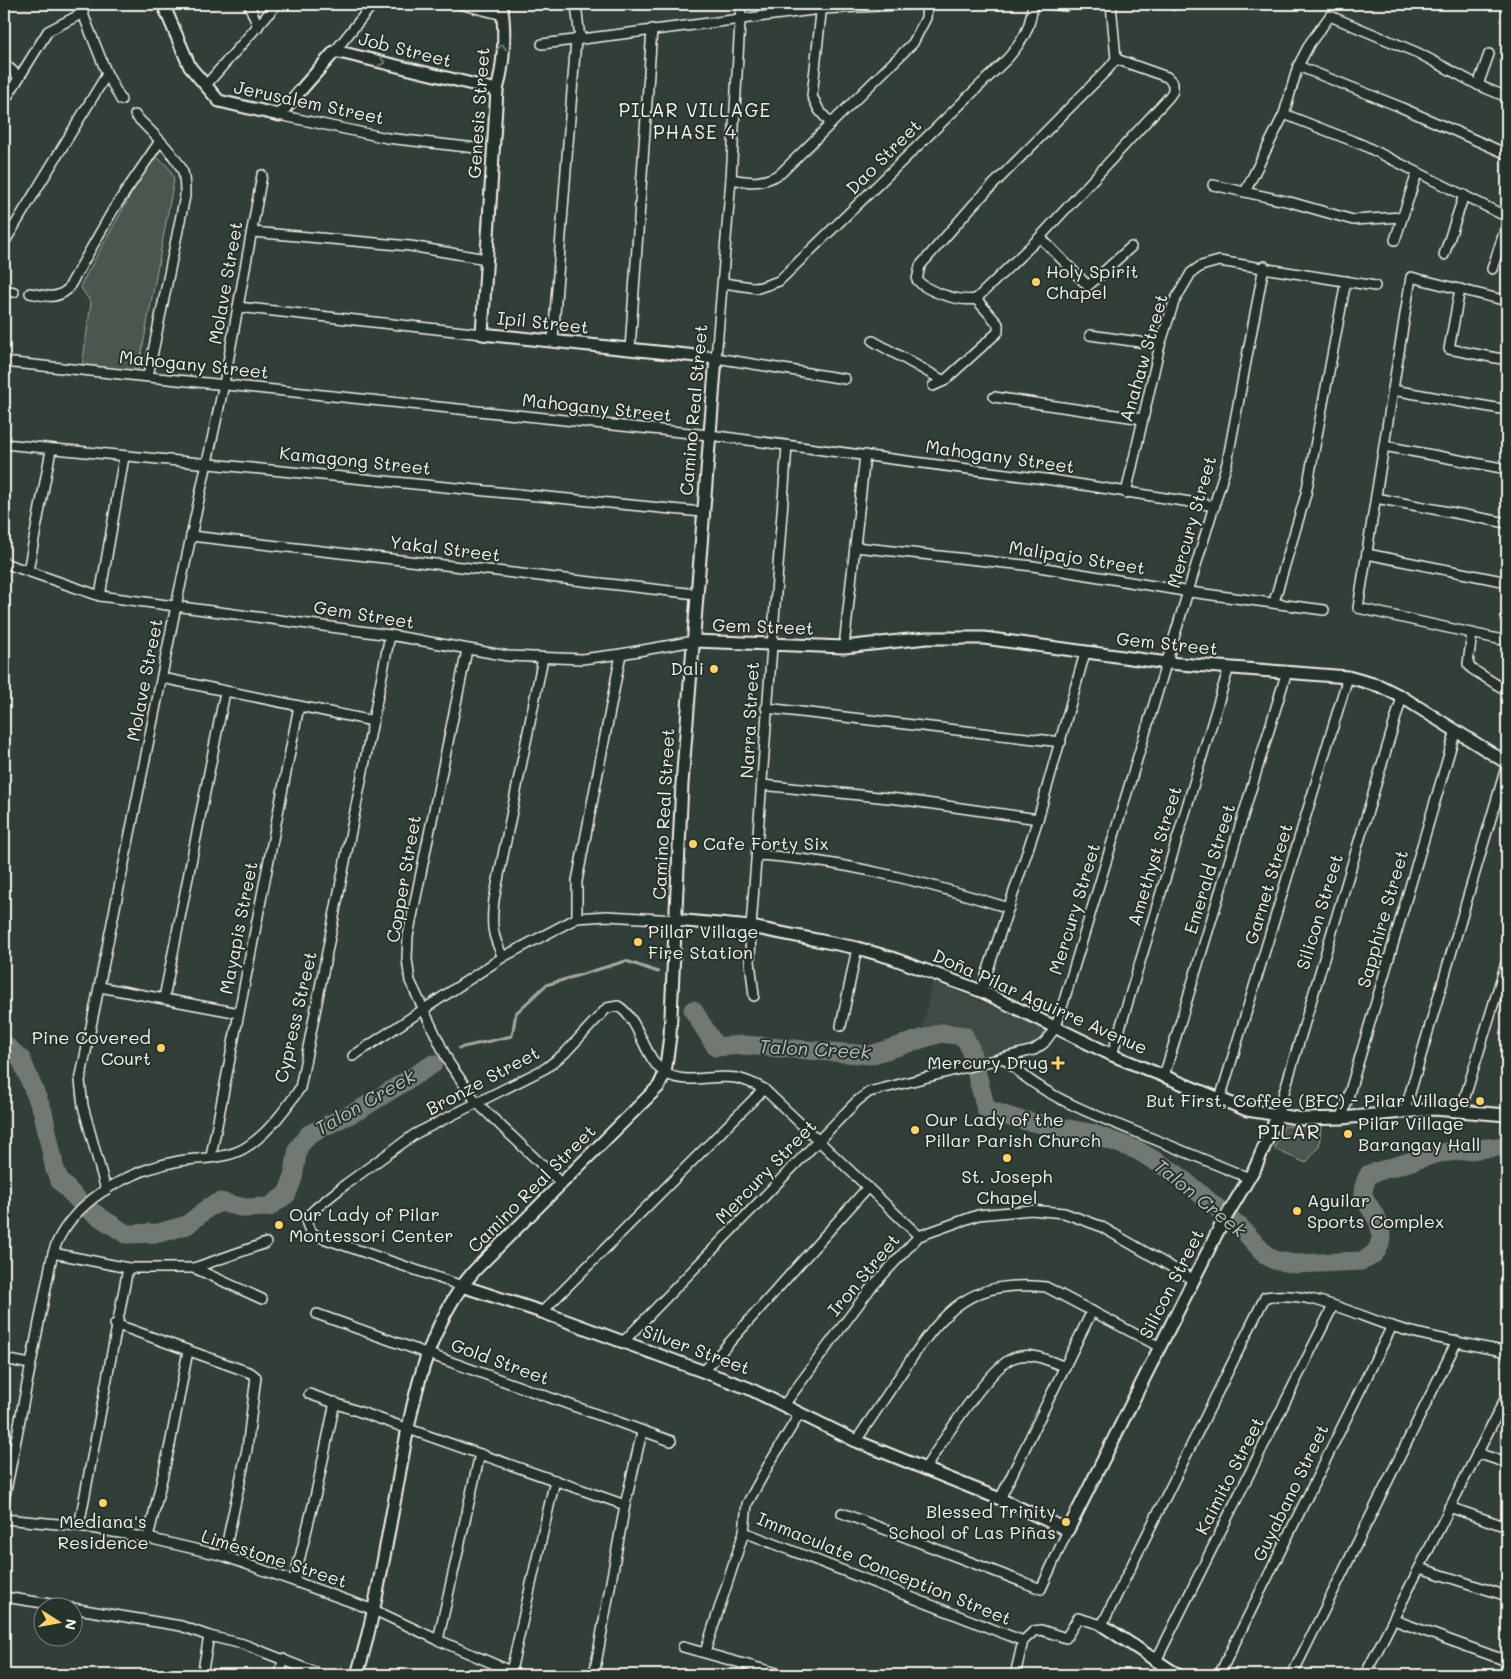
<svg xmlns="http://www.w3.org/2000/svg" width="1511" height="1679" viewBox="0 0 1511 1679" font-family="Mali,sans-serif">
  <rect width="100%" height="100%" fill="#323e38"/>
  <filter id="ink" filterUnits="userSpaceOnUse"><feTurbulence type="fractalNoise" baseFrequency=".02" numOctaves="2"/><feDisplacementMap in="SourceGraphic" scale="10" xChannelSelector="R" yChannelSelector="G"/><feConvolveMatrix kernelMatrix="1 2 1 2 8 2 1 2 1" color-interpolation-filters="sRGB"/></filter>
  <g filter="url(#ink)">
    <polygon fill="#404b44" points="932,981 1045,1027 1046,1035 1029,1048 984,1059 966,1032 945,1025 923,1027"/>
    <g fill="#4c564f" stroke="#a0a49c">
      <path d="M153,155C164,162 171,167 174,180L138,372L82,367L91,303L80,286Z"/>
      <polygon points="1284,1126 1321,1127 1319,1146 1306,1163 1274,1149"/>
    </g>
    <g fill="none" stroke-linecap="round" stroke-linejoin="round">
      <polyline stroke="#a6a9a1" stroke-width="3" points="459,1048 512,1036 516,1013 546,985 626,961 658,972"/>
      <g stroke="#727972" stroke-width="19">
        <path d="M693,1010L716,1047L744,1045L870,1055L941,1033L964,1036L970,1048L986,1109L1016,1119L1090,1133L1137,1150L1175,1173L1239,1226L1266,1255L1274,1260L1295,1264L1361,1261C1383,1254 1386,1233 1374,1214C1370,1206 1364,1202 1363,1193C1363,1186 1366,1180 1369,1174L1439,1153L1507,1146"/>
        <polyline points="4,1044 21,1059 43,1112 55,1170 60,1181 79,1201"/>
        <polyline points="89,1210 126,1234 159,1233 187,1225 209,1207 220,1202 245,1208 269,1207 287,1194 293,1178 298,1148 309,1134 361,1109 433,1064"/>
      </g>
      <defs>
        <g id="street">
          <polyline points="79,4 107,74 121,100"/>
          <polyline points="249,4 258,27"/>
          <polyline points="459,4 503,15"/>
          <polyline points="576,4 580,39"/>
          <polyline points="741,4 731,179 716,358 845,379"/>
          <polyline points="822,4 812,96 819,110 831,124"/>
          <polyline points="1049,4 1066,6"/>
          <polyline points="1111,4 1116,59"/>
          <polyline points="1174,4 1174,5"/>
          <polyline points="542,44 821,9 918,4"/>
          <polyline points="335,51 373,4"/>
          <polyline points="4,63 19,77"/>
          <polyline points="1298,66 1398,106 1507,154"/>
          <polyline points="206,85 277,4"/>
          <polyline points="1478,85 1489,54"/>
          <polyline points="4,102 48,31 83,13"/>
          <polyline points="1284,114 1363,145 1507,217"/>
          <path d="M135,115C150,131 175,153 183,172C185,180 185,188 185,196L148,376"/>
          <polyline points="279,115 387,138 476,148"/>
          <path d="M731,179C752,183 763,184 781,173L913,43L926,18L927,4"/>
          <polyline points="1213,185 1290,202 1353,220 1402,217"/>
          <polyline points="1245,192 1284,114 1298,66 1310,43 1330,16 1418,53 1478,85 1507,97"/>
          <polyline points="252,232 410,246 486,259"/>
          <polyline points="1040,237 1088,286 1131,247"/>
          <polyline points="1395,240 1417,173"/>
          <polyline points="4,243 107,74"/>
          <polyline points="1444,255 1464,195"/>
          <polyline points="1492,269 1507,224"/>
          <path d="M723,283L758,288L779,281L1008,58C1024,39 1030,29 1033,4"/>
          <polyline points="1460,289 1449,349 1507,360"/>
          <polyline points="4,290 14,292"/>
          <path d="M30,293C45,296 56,300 68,289L113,210L160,141"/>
          <path d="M976,299C960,302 927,292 917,280L920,266L974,204L1108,69L1116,59"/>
          <polyline points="976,299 1040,237 1169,97 1173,91 1173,83 1167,77 1116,59"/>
          <polyline points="1507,301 1411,277 1358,608 1507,641"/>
          <polyline points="238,307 482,334"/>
          <polyline points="1090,335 1160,345"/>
          <polyline points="553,340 576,39"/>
          <polyline points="873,341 944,381"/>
          <polyline points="630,349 652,29"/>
          <polyline points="4,362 709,435 1052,480 1215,506"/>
          <polyline points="933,386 944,381 998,332 998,324 976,299"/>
          <polyline points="1393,390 1507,410"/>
          <polyline points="994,397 1143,419"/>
          <polyline points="4,444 702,512"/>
          <polyline points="1384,446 1507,469"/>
          <polyline points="1126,493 1160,345 1174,302 1191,273 1201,266 1219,261 1375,286"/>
          <polyline points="1376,498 1507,523"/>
          <polyline points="191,536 696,594"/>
          <polyline points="855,547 1033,566 1190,592 1324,610"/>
          <polyline points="1367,554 1507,582"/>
          <polyline points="4,563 100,596 390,635 508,656 582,659 621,654 694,641"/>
          <polyline points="28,571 51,450"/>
          <polyline points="100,596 124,457"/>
          <polyline points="1274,602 1306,494 1346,281"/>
          <polyline points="1472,633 1468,664 1472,669 1507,691"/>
          <polyline points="844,647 865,455"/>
          <polyline points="467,650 408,936 407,959 410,981 449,1063 477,1103 562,1184"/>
          <polyline points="162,678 373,721"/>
          <polyline points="766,708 1061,742"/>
          <polyline points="762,785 898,799 1038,819"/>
          <path d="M757,855C842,860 928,883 1009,908"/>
          <polyline points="577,918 577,881 621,654"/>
          <path d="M503,957C492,935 491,925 494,900L543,658"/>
          <polyline points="100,987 239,1013"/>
          <polyline points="981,991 1038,819 1085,653"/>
          <polyline points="754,996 750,961 751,927 787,446"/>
          <polyline points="164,998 225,692"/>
          <polyline points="841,1026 857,948"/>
          <polyline points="1112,1055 1229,667"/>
          <polyline points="353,1056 503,957 577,918 607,916 675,920"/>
          <path d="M1004,1058C1039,1095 1090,1113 1136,1132C1174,1147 1212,1163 1249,1178"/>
          <polyline points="1164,1076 1287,671"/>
          <polyline points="1220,1099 1348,677"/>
          <polyline points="1405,1110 1507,764"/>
          <polyline points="1461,1110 1507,960"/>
          <polyline points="1277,1116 1402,697"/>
          <polyline points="1342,1118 1456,730"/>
          <polyline points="211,1156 299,706"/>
          <polyline points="106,1190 83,1106 80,1081 176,606 224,384 262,175"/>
          <polyline points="53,1253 128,1268 194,1268 266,1243"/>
          <polyline points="194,1268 262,1299"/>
          <path d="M462,1286L317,1236L310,1231L307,1224L309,1215L316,1208L346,1184L415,1134L546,1068L565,1053L607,1008L618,1006C641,1020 644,1062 667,1074C688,1085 713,1074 736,1078C746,1080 755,1084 764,1089L919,1236"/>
          <polyline points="542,1312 764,1089"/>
          <polyline points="317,1314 671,1441"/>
          <polyline points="115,1324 251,1373 256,1377 247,1449 224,1556"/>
          <polyline points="623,1342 857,1101 869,1092 1034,1050 1044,1043 1056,1027 1227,463 1264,266"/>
          <polyline points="4,1359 30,1364"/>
          <polyline points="704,1371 868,1187"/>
          <polyline points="309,1394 625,1505"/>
          <polyline points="784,1405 870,1289 919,1236 978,1215 1031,1210 1064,1213 1100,1226 1194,1280"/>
          <path d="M856,1441C873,1416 890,1390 907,1365C946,1308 971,1279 1046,1287L1160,1347"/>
          <polyline points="1477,1453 1507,1463"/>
          <path d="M924,1470C939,1447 989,1367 1013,1358C1031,1351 1047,1360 1065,1367"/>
          <polyline points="1000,1499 1092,1311"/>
          <path d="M4,1501L49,1272C51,1259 54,1247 60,1236C83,1195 134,1169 179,1161C199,1158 225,1159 243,1149C265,1137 286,1109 300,1088L390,635"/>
          <polyline points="1449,1507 1507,1527"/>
          <polyline points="842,1513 1041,1589 1068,1530"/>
          <polyline points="4,1519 79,1526 148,1538 224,1556 374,1610 438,1640 520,1675"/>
          <polyline points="79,1526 128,1268"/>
          <polyline points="744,1532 1023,1641"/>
          <polyline points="148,1538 170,1445 188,1351"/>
          <polyline points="1420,1568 1507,1596"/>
          <polyline points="294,1581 316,1493 335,1402"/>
          <polyline points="4,1597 63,1606"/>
          <polyline points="72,1608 181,1626 209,1636 243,1644 322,1675"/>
          <polyline points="1394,1620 1507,1661"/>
          <polyline points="438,1640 480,1454"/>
          <polyline points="683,1647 784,1675"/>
          <polyline points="705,1652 744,1532 747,1504 768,1466 800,1413"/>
          <polyline points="1156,1661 1333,1306"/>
          <polyline points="511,1671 555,1480"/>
          <polyline points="202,1675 209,1636"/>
          <polyline points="280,1675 283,1659"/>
          <polyline points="594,1675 625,1505 642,1432"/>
          <path d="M1015,1675L1023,1641L1034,1631L1041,1630L1066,1638L1078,1618L1102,1625L1265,1297C1308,1290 1351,1313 1391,1326C1429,1338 1469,1344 1507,1352"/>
          <polyline points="1219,1675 1392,1326"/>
          <polyline points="1292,1675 1457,1341"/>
          <polyline points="1365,1675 1507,1395"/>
        </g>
        <g id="secondary">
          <polyline points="163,4 190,67 219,101 279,115 335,51 497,90"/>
          <polyline points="694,641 844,647 927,638 984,638 1167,663 1348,677 1380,686 1402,697 1507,763"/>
          <polyline points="675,920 751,927 857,948 892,958 981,991 1112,1055 1247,1110 1303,1119 1342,1118 1434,1109 1507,1115"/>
          <polyline points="462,1286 542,1312 748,1388 856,1441 1000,1499 1068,1530 1219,1229 1256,1166 1277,1116"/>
          <polyline points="1102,1625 1178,1675"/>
          <path d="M357,1675C375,1615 384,1554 396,1493C410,1416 422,1330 475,1270L659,1086L665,1073L670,1036L682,784L716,358L482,334L497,90C504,65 506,30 501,4"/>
        </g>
      </defs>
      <use href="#street" stroke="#f4f1e8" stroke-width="12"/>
      <use href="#secondary" stroke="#f4f1e8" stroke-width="15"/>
      <use href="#street" stroke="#26332d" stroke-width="9"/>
      <use href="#secondary" stroke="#26332d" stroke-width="11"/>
    </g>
    <defs><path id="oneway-chevron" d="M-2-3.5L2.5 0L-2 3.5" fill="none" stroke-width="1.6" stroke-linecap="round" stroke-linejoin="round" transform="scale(1.25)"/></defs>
    <g stroke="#6e766e">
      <use href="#oneway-chevron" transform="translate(502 47) rotate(-88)"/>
      <use href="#oneway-chevron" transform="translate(382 62) rotate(14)"/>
    </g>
  </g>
  <g fill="#ffd166" stroke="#26332d" stroke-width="2">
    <circle cx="1036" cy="282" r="5"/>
    <circle cx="714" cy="669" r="5"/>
    <circle cx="693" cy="844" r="5"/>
    <circle cx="638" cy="942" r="5"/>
    <circle cx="161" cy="1048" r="5"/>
    <path d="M1055.5 1055.5h5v5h5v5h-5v5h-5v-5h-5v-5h5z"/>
    <circle cx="1480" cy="1101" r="5"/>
    <circle cx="915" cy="1130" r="5"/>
    <circle cx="1348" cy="1134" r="5"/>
    <circle cx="1007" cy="1158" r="5"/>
    <circle cx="1297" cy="1211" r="5"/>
    <circle cx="279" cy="1225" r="5"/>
    <circle cx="103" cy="1503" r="5"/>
    <circle cx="1066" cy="1522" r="5"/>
  </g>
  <g text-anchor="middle" stroke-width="4" stroke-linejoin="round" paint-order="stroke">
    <g font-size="18" fill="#f4f1e8" stroke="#26332d">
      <text transform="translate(405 50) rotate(14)" y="6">Job Street</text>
      <text transform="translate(309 103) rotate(12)" y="6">Jerusalem Street</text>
      <text transform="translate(479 113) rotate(-86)" y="6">Genesis Street</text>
      <text transform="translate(884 157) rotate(-45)" y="6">Dao Street</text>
      <text transform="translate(226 283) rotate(-80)" y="6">Molave Street</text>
      <text transform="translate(543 323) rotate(6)" y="6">Ipil Street</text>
      <text transform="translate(1144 358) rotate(-74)" y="6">Anahaw Street</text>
      <text transform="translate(194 365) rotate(6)" y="6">Mahogany Street</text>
      <text transform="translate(597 408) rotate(6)" y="6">Mahogany Street</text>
      <text transform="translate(694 410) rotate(-85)" y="6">Camino Real Street</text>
      <text transform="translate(1000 457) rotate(8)" y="6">Mahogany Street</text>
      <text transform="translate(355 461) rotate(6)" y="6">Kamagong Street</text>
      <text transform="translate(1192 522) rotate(-74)" y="6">Mercury Street</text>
      <text transform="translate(445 549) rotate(7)" y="6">Yakal Street</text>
      <text transform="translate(1077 558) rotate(9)" y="6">Malipajo Street</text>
      <text transform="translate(364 615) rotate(9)" y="6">Gem Street</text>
      <text transform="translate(763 627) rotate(2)" y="6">Gem Street</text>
      <text transform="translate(1167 644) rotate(6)" y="6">Gem Street</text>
      <text transform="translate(145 680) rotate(-79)" y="6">Molave Street</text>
      <text transform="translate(750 720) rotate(-87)" y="6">Narra Street</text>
      <text transform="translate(664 814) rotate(-87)" y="6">Camino Real Street</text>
      <text transform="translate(1155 856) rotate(-73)" y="6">Amethyst Street</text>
      <text transform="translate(1210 869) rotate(-73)" y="6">Emerald Street</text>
      <text transform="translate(404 879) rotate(-80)" y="6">Copper Street</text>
      <text transform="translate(1269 884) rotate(-73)" y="6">Garnet Street</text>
      <text transform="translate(1075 909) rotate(-73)" y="6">Mercury Street</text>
      <text transform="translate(1320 912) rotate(-73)" y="6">Silicon Street</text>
      <text transform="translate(1383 919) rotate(-74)" y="6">Sapphire Street</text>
      <text transform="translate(239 928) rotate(-79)" y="6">Mayapis Street</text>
      <text transform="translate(1040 1002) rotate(24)" y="6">Doña Pilar Aguirre Avenue</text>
      <text transform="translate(296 1017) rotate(-77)" y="6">Cypress Street</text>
      <text transform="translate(483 1081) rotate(-28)" y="6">Bronze Street</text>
      <text transform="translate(766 1172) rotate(-46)" y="6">Mercury Street</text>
      <text transform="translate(532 1189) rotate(-45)" y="6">Camino Real Street</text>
      <text transform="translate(864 1275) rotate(-50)" y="6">Iron Street</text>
      <text transform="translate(1172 1284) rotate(-63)" y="6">Silicon Street</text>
      <text transform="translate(696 1350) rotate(20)" y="6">Silver Street</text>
      <text transform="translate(500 1362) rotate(20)" y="6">Gold Street</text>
      <text transform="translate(1230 1476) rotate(-63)" y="6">Kaimito Street</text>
      <text transform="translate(1291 1493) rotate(-64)" y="6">Guyabano Street</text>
      <text transform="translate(274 1559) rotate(18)" y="6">Limestone Street</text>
      <text transform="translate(884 1569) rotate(22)" y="6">Immaculate Conception Street</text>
    </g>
    <g font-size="18" fill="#f4f1e8" stroke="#26332d" text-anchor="start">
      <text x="1046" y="278">Holy Spirit<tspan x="1046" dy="21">Chapel</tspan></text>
      <text x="704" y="675" text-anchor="end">Dali</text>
      <text x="703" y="850">Cafe Forty Six</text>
      <text x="648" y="938">Pillar Village<tspan x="648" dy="21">Fire Station</tspan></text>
      <text x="151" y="1044" text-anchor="end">Pine Covered<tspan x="151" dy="21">Court</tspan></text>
      <text x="1048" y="1069" text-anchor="end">Mercury Drug</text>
      <text x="1470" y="1107" text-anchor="end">But First, Coffee (BFC) - Pilar Village</text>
      <text x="925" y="1126">Our Lady of the<tspan x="925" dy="21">Pillar Parish Church</tspan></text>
      <text x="1358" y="1130">Pilar Village<tspan x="1358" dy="21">Barangay Hall</tspan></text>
      <text x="1007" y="1183" text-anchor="middle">St. Joseph<tspan x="1007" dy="21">Chapel</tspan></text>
      <text x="1307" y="1207">Aguilar<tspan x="1307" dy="21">Sports Complex</tspan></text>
      <text x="289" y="1221">Our Lady of Pilar<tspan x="289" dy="21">Montessori Center</tspan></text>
      <text x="1056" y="1518" text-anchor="end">Blessed Trinity<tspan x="1056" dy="21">School of Las Piñas</tspan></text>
      <text x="103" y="1528" text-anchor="middle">Mediana's<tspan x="103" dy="21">Residence</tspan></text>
    </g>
    <g font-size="19" letter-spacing="1" fill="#f4f1e8" stroke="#26332d">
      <text x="695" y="117">PILAR VILLAGE<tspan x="695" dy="22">PHASE 4</tspan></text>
    </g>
    <g font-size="19" font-style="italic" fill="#babbb3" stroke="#26332d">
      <text transform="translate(815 1049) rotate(3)" y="7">Talon Creek</text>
      <text transform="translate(365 1102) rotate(-30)" y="7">Talon Creek</text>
      <text transform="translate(1200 1198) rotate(39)" y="7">Talon Creek</text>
    </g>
    <g font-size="20" letter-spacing="1" fill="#f4f1e8" stroke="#26332d">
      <text x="1289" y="1139">PILAR</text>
    </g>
  </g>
  <rect width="1511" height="1679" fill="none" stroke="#26332d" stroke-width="20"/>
  <rect x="10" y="10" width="1491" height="1659" fill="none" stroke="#f4f1e8" stroke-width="2" filter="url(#ink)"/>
  <g transform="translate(58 1622) rotate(101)"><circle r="24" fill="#26332d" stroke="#787f78"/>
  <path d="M0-4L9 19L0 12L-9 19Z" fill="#ffd166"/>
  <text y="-8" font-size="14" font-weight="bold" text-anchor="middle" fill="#f4f1e8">N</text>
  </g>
</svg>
